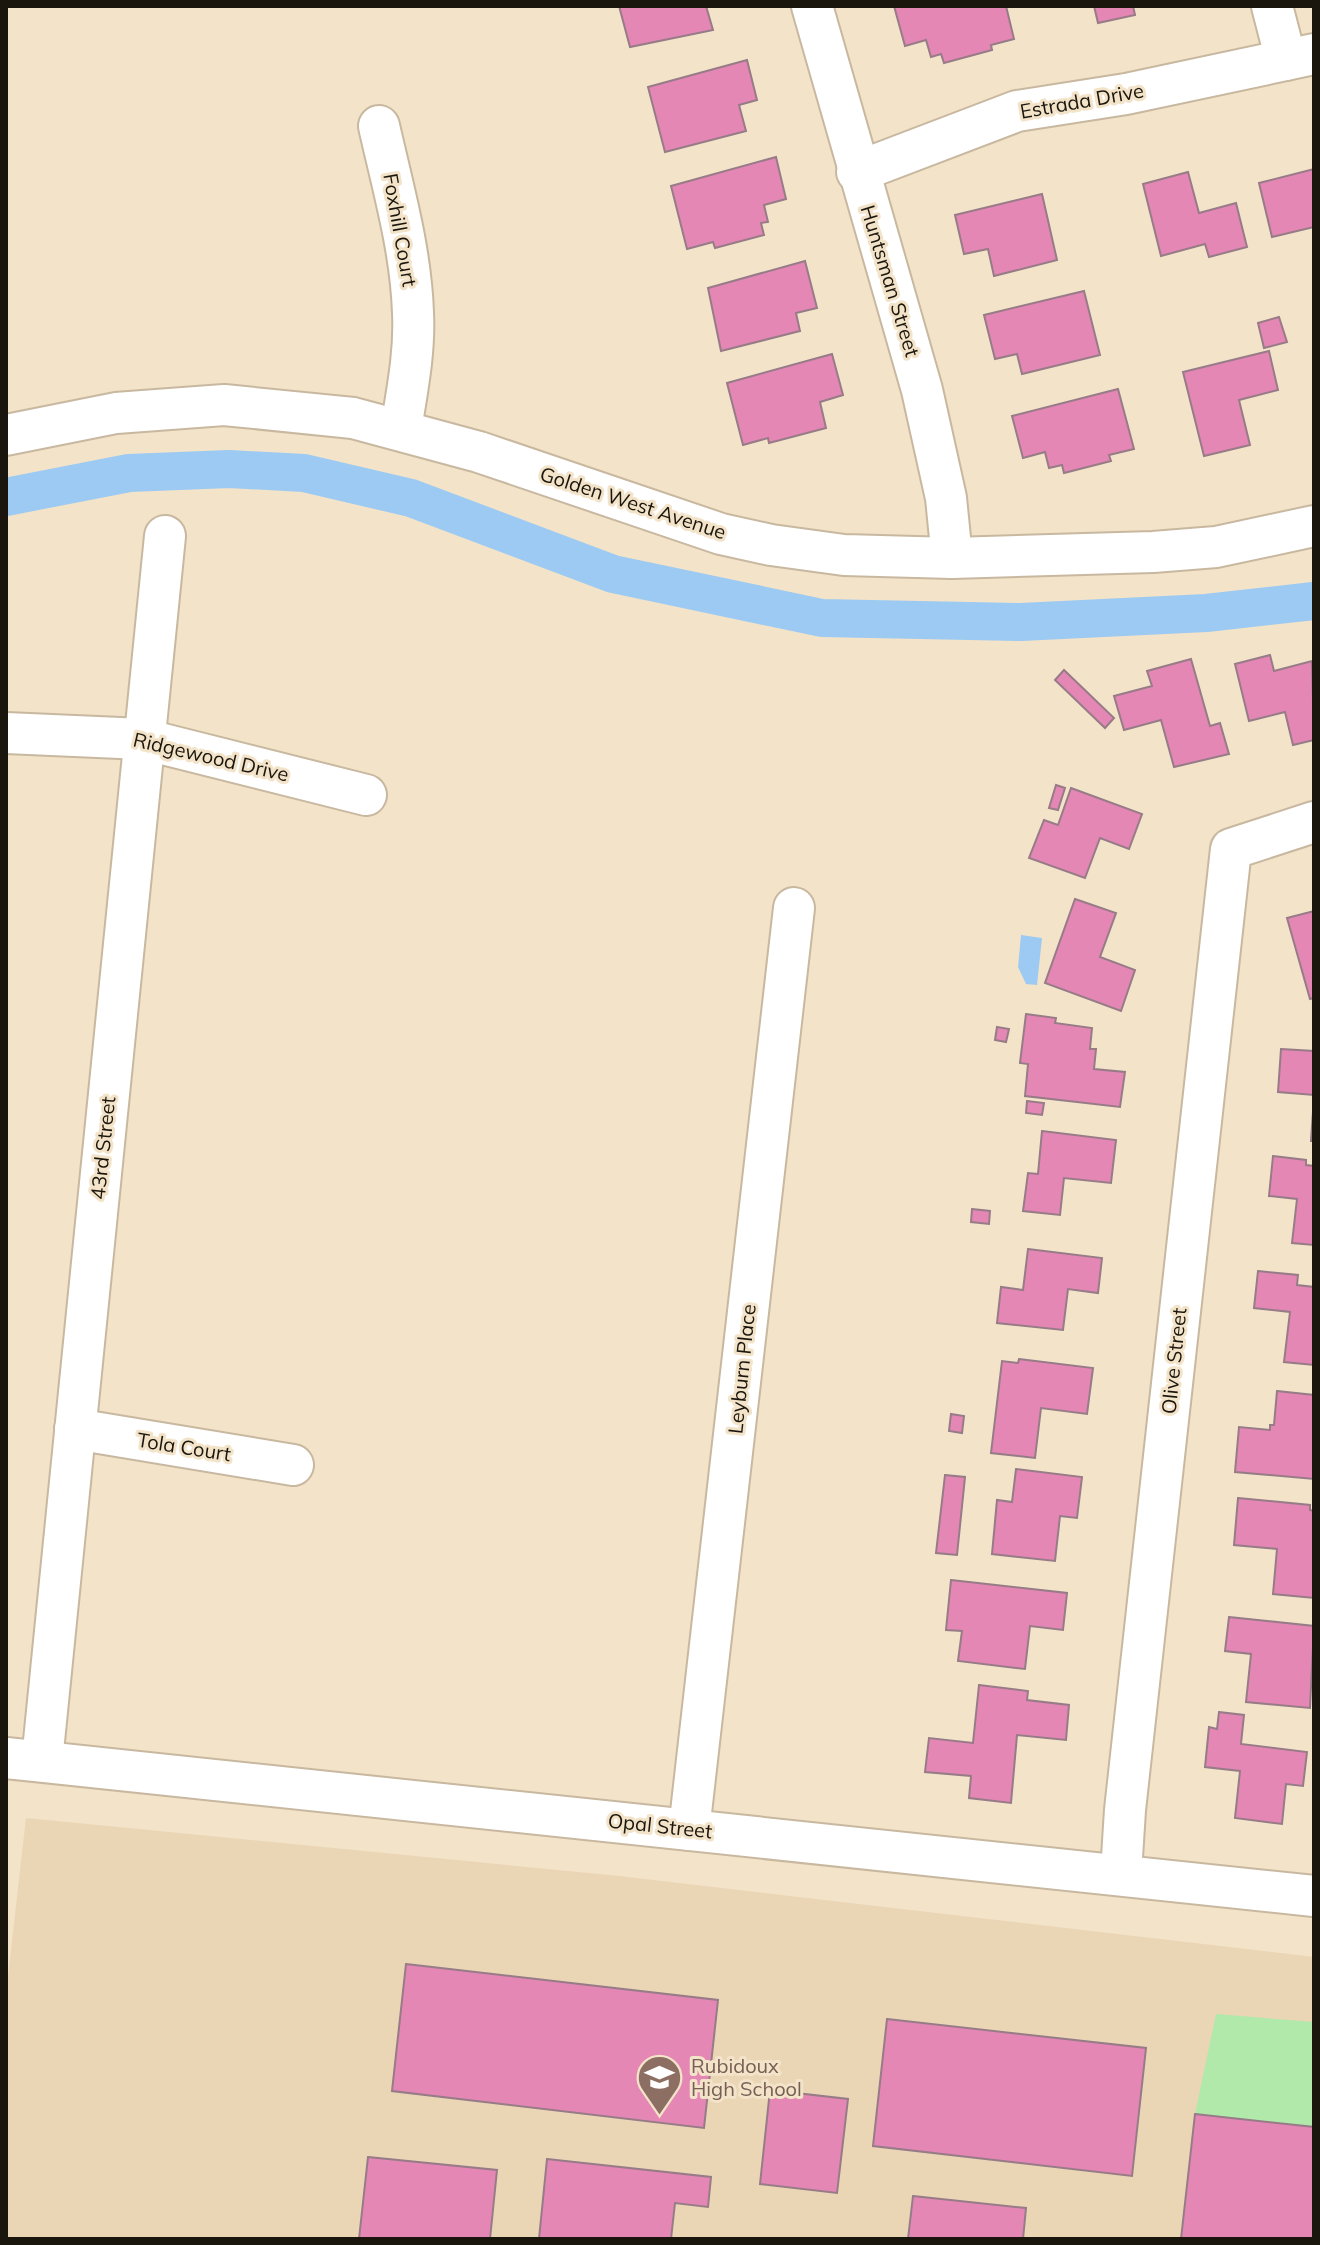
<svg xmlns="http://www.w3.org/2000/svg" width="1320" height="2245" viewBox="0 0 1320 2245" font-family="Mulish,sans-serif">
  <rect width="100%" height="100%" fill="#f3e3c9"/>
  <polygon fill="#ead5b5" points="26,1818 619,1876 1314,1957 1314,2239 6,2239 6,1994"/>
  <polygon fill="#b0e9aa" points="1216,2014 1314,2022 1314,2127 1195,2114"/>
  <polygon fill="#9ccaf2" points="1021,935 1042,938 1037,985 1026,984 1018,967"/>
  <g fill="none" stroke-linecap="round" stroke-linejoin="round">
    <polyline stroke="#9ccaf2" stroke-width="38" points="6,497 129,473 229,469 304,473 411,498 613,574 822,618 1021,622 1206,613 1314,601"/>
  </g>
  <g fill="#e487b4" stroke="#977b87" stroke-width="2">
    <polygon points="619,6 706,6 713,30 630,47"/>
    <polygon points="894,6 1006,6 1014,39 991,45 992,50 944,63 941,54 931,57 926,40 905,46"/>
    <polygon points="1094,6 1133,6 1135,15 1098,23"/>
    <polygon points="747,60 757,100 739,105 746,131 665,152 648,87"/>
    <polygon points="776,157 786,199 764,205 768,222 761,223 764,235 715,248 713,242 687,249 671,186"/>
    <polygon points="1314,169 1314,227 1272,237 1259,183"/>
    <polygon points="1188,172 1199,213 1236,203 1247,247 1209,257 1205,244 1161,256 1143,184"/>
    <polygon points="1042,194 1057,260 994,276 988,249 964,254 955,215"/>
    <polygon points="805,261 817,308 796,313 800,331 721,351 708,288"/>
    <polygon points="1084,291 1100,355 1022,374 1017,354 995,359 984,315"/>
    <polygon points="1279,317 1287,342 1264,348 1258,323"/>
    <polygon points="1269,351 1278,390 1239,400 1250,445 1204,456 1183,372"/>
    <polygon points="832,354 843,395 820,402 826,428 769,443 768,438 743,445 727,383"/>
    <polygon points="1118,389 1134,449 1109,455 1111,461 1064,473 1062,465 1049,468 1045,452 1023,458 1012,416"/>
    <polygon points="1270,655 1274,671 1312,661 1314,740 1293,745 1285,712 1249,721 1235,664"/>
    <polygon points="1191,659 1210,726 1220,723 1229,754 1174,767 1161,720 1124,730 1114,696 1152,686 1147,671"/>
    <polygon points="1064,670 1114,718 1105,728 1055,680"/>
    <polygon points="1056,785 1065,788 1058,810 1049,808"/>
    <polygon points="1071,788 1142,814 1129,849 1100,838 1085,878 1029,858 1044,820 1058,825"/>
    <polygon points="1075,899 1116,913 1100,957 1135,970 1121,1011 1045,983"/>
    <polygon points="1314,911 1314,998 1310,999 1287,918"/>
    <polygon points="1026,1014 1056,1018 1055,1023 1092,1028 1090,1049 1096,1049 1094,1069 1125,1072 1120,1107 1025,1096 1028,1064 1020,1063"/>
    <polygon points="997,1027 1009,1029 1006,1042 995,1040"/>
    <polygon points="1281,1049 1314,1051 1314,1095 1278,1092"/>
    <polygon points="1314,1097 1314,1141 1311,1141"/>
    <polygon points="1027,1101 1044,1103 1042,1115 1026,1113"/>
    <polygon points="1042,1131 1116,1140 1111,1183 1064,1178 1060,1215 1023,1211 1028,1173 1038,1174"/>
    <polygon points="1273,1156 1306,1160 1306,1165 1314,1166 1314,1245 1292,1243 1297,1199 1269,1196"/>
    <polygon points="972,1209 990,1211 989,1224 971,1222"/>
    <polygon points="1028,1249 1102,1258 1098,1293 1068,1289 1063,1330 997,1323 1001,1287 1023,1290"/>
    <polygon points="1258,1271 1298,1275 1297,1285 1314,1287 1314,1365 1284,1362 1290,1312 1254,1308"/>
    <polygon points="1019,1359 1093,1368 1087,1414 1041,1408 1035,1458 991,1453 1002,1361 1018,1363"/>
    <polygon points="1277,1391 1314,1395 1314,1479 1235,1472 1239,1427 1270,1430 1270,1425 1274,1425"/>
    <polygon points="951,1414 964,1416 962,1433 949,1431"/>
    <polygon points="1016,1469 1082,1477 1077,1518 1060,1516 1055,1561 992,1554 997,1500 1012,1502"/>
    <polygon points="945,1475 965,1477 957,1555 936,1553"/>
    <polygon points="1238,1498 1310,1505 1310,1510 1314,1511 1314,1598 1273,1594 1277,1549 1234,1545"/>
    <polygon points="951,1580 1067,1593 1063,1630 1030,1626 1025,1669 958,1661 962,1631 946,1630"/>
    <polygon points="1229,1617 1314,1626 1310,1708 1246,1702 1251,1654 1225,1651"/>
    <polygon points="979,1685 1028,1691 1027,1700 1069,1705 1066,1740 1017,1735 1011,1803 969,1798 971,1776 925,1772 929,1738 973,1743"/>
    <polygon points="1219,1712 1244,1715 1241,1744 1307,1752 1303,1786 1286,1784 1282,1824 1235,1818 1240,1771 1205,1767 1209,1727 1217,1729"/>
    <polygon points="406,1964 718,2000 704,2128 392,2091"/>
    <polygon points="887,2019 1146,2048 1132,2176 873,2146"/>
    <polygon points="770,2090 848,2099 837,2193 760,2184"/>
    <polygon points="1195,2114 1314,2127 1314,2239 1181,2239"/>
    <polygon points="368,2157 497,2170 490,2239 359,2239"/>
    <polygon points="547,2159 711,2177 708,2207 675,2203 671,2239 539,2239"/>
    <polygon points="913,2196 1026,2208 1023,2239 908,2239"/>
  </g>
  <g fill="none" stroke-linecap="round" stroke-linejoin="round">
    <defs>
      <g id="minor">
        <polyline points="812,6 922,390 946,498 952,558"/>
        <polyline points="1272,6 1286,60"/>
        <path d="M379,126C393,188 411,250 413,313C415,352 407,391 401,429"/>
        <polyline points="857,172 1017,111 1126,94 1314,54"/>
        <polyline points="6,435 116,413 224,405 353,418 479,452 721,534 771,545 844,555 952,558 1153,552 1216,547 1314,526"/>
        <polyline points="6,733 143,739 366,795"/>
        <polyline points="75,1429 293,1465"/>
        <polyline points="6,1758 1314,1896"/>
        <polyline points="42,1761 165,536"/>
        <polyline points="689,1830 794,908"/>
        <polyline points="1121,1873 1125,1810 1231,849 1314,822"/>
      </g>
    </defs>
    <use href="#minor" stroke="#c8b8a0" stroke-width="44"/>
    <use href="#minor" stroke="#fff" stroke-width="40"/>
  </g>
  <defs>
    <symbol id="school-pin" viewBox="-11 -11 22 30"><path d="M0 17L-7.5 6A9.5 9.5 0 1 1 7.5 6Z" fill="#8d6e63" stroke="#f3e3c9"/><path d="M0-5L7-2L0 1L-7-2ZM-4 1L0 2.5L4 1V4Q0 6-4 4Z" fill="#fff"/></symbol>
  </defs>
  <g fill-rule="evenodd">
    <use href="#school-pin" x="634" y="2052" width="51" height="69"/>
  </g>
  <g text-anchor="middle" stroke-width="6" stroke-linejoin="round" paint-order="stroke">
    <g font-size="20" fill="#1b160d" stroke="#f3e3c9">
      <text transform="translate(1082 101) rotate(-10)" y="7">Estrada Drive</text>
      <text transform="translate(400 230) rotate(80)" y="7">Foxhill Court</text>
      <text transform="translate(890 281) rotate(73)" y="7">Huntsman Street</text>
      <text transform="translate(633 503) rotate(18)" y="7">Golden West Avenue</text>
      <text transform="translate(211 757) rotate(13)" y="7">Ridgewood Drive</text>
      <text transform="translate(103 1148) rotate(-84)" y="7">43rd Street</text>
      <text transform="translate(1174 1361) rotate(-84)" y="7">Olive Street</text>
      <text transform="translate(742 1369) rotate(-84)" y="7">Leyburn Place</text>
      <text transform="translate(184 1447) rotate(9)" y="7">Tola Court</text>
      <text transform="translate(660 1826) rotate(6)" y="7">Opal Street</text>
    </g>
    <g font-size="20" fill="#785e54" stroke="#f3e3c9" text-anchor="start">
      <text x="691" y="2073">Rubidoux<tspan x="691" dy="23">High School</tspan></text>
    </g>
  </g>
  <rect width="1320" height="2245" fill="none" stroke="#1b160d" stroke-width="16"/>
</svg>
